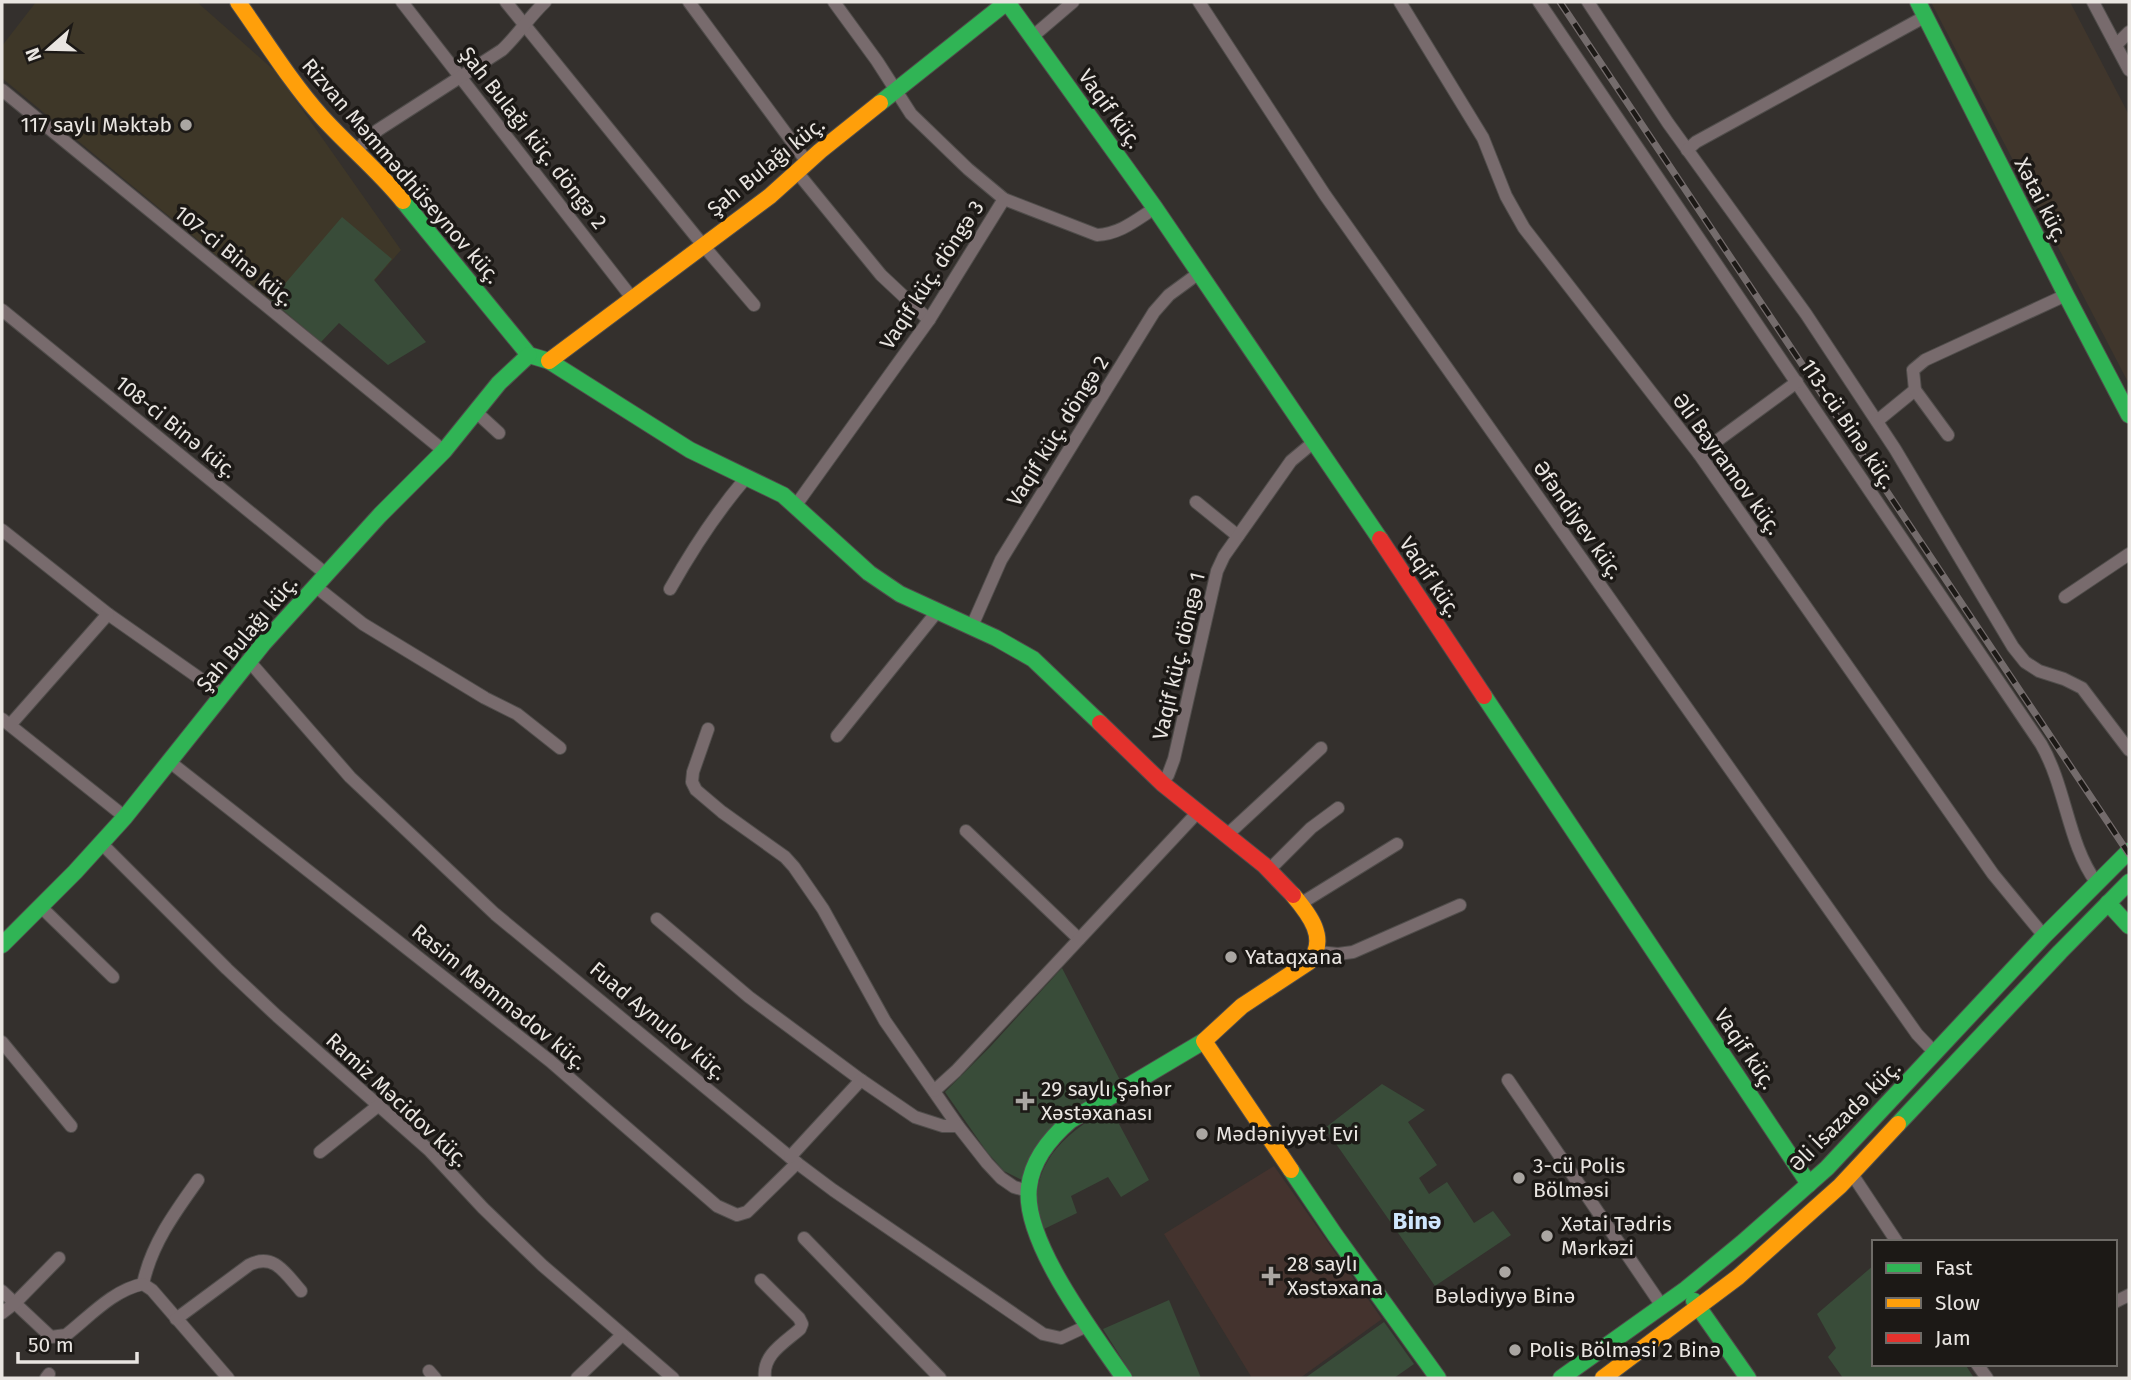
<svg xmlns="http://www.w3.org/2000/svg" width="2131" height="1380" viewBox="0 0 2131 1380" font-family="'Fira Sans',sans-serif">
  <rect width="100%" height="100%" fill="#34302d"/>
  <polygon fill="#40362c" points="1931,2 2070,2 2129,115 2129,384"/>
  <polygon fill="#3e3728" points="36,2 197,2 275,71 401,250 321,342 2,78 2,46"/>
  <polygon fill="#44332e" points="1274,1166 1382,1319 1300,1378 1252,1378 1164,1234"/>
  <g fill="#394c39">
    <polygon points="342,217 392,259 374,280 426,342 388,365 339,323 321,342 271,300"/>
    <polygon points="1062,968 1120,1080 1022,1180 1004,1171 987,1152 945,1092 990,1047"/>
    <polygon points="1382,1084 1425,1110 1408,1122 1437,1165 1419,1178 1429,1194 1447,1182 1474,1223 1493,1211 1511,1235 1435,1286 1325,1128"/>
    <path d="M1110,1107L1149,1180L1121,1197L1108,1177L1071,1196L1077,1213L1044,1229C1042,1219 1036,1207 1037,1197C1039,1152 1076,1128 1110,1107Z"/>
    <polygon points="1874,1265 1874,1364 1965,1364 1974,1378 1843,1378 1828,1357 1836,1348 1817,1314"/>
    <polygon points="1169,1300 1201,1378 1134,1378 1103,1329"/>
    <polygon points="1384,1322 1414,1364 1394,1378 1305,1378"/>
  </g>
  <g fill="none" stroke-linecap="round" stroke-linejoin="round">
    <defs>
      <g id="street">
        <polyline points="402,2 632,298"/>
        <polyline points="506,2 702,244 754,305"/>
        <polyline points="689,2 807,162"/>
        <polyline points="834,2 877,61 911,114 968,169 1004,199"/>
        <polyline points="1199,2 1325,195 1917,1034 1935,1053"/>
        <polyline points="1400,2 1483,138 1506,196 1524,228 1699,454 1993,874 2044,936"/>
        <path d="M1539,2L2041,744C2066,787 2068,844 2096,882"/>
        <polyline points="1588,2 1668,123 1806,314 1895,449 2013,647 2025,662 2039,671 2064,679 2082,688 2129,750"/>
        <polyline points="2093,2 2129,70"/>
        <polyline points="1032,37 1073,2"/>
        <polyline points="2116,45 2129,32"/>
        <polyline points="2,90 444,451"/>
        <polyline points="1687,150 1696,142 1926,16"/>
        <path d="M357,151L367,139L378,130L502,50C518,35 529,17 545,2"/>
        <polyline points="797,172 881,275 929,320"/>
        <polyline points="2,310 326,574"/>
        <polyline points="475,411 499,433"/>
        <polyline points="1877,421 1915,390"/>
        <polyline points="1948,435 1915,390 1913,370 1925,360 2066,295"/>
        <polyline points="1699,454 1797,382"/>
        <polyline points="1196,502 1238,536"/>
        <path d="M796,505L929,320L1004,199L1097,235C1120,234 1136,220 1155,208"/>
        <polyline points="2,530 108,614 222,694"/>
        <polyline points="315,586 363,624 485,698 517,714 560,748"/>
        <path d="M670,589C692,550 716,513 745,479"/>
        <polyline points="2065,597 2129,554"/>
        <polyline points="972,626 1001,560 1154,312 1169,295 1199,273"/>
        <polyline points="249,661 350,777 495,914 797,1163 833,1190 1043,1334 1061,1338 1089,1325"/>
        <polyline points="2,719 125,817"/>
        <polyline points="10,725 108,614"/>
        <polyline points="708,729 693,772 692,782 696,790 722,812 785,857 794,867 823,909 885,1021 958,1126 987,1163 1001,1178 1014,1187 1028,1191"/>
        <polyline points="837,736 936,613"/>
        <polyline points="170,762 550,1061 717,1206 737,1215 747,1212 797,1163"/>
        <polyline points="1162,783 1168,775 1174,759 1217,571 1224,556 1291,461 1315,441"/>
        <polyline points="966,831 1079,939"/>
        <polyline points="1227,835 1321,748"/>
        <polyline points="101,843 227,969 277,1016 429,1150 483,1208 542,1265 673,1378"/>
        <polyline points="1270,869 1311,828 1338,808"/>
        <polyline points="1300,904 1397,844"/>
        <polyline points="41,907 113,977"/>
        <polyline points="657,919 749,997 861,1080 915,1117 943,1126 958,1126"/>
        <polyline points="1318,952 1338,954 1353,952 1460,905"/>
        <polyline points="2,1042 71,1126"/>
        <polyline points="1508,1080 1662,1306"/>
        <polyline points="934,1091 956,1071 1197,813"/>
        <polyline points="320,1152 379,1105"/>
        <polyline points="790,1157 861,1080"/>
        <polyline points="1852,1174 1897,1242"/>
        <polyline points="804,1238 940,1378"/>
        <path d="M761,1280L799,1318L802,1324L800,1329C784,1343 762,1355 765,1378"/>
        <path d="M143,1284C151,1245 175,1212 198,1180"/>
        <path d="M2,1291L51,1337L66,1335C89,1317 113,1290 143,1284L152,1290L228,1378"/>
        <polyline points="2115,1302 2129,1295"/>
        <polyline points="2,1313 15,1303 59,1258"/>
        <path d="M176,1319L249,1265C274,1252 286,1274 301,1291"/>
        <polyline points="1977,1364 1987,1378"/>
        <polyline points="429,1371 435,1378"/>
        <polyline points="46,1378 49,1374"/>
        <polyline points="577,1378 622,1335"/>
      </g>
      <g id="fast">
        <polyline points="1007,2 1155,208 1380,539"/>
        <polyline points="1918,2 2066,295 2129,415"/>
        <polyline points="880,103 1007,2"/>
        <polyline points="403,201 529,355 549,361 690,450 783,495 869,573 900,594 996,638 1033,659 1100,723"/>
        <polyline points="1484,696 1809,1184"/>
        <polyline points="2108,903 2129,926"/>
        <polyline points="2,945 75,872 125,817 263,644 380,515 444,451 499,383 529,355"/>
        <polyline points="1898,1124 2060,952 2129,882"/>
        <polyline points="1291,1170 1335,1235 1438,1378"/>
        <polyline points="1694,1301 1748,1378"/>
        <path d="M1124,1378C1094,1334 1022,1241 1029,1187C1032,1160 1051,1137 1071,1120L1204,1041"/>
        <polyline points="1561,1378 1686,1289 1742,1243 1827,1168 2044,936 2129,851"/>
      </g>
      <g id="slow">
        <path d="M238,2C265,40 290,81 321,116C347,145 377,169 403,201"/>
        <polyline points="549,361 770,196 820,151 880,103"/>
        <path d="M1291,1170L1204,1041L1242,1006L1309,962C1329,939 1309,914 1293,895"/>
        <polyline points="1603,1378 1738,1277 1840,1186 1898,1124"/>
      </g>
      <g id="jam">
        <polyline points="1380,539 1484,696"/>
        <polyline points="1100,723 1163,784 1264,865 1293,895"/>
      </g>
    </defs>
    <use href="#street" stroke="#504d4b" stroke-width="14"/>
    <use href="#fast" stroke="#504d4b" stroke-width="18"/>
    <use href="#slow" stroke="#504d4b" stroke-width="18"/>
    <use href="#jam" stroke="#504d4b" stroke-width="18"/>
    <use href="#street" stroke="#786b6d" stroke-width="12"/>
    <use href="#fast" stroke="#30b455" stroke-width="16"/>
    <use href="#slow" stroke="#ff9f0a" stroke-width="16"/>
    <use href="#jam" stroke="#e5322d" stroke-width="16"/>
    <defs>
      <polyline id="rail" points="1560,2 2129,854"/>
    </defs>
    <use href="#rail" stroke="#746c6c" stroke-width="7"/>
    <use href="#rail" stroke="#1c1916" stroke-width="4.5" stroke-dasharray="13" stroke-linecap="butt"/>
  </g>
  <g fill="#aaa6a2" stroke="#1c1916" stroke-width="2.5">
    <circle cx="186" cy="125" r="7"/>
    <circle cx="1231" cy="957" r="7"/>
    <path d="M1021.5 1090.5h7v7h7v7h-7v7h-7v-7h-7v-7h7z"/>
    <circle cx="1202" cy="1134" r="7"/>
    <circle cx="1519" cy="1178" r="7"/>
    <circle cx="1547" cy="1236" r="7"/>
    <circle cx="1505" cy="1272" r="7"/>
    <path d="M1267.5 1265.5h7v7h7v7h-7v7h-7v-7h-7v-7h7z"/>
    <circle cx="1515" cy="1350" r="7"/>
  </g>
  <g text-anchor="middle" stroke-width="7" stroke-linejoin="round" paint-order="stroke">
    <g font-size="21" fill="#e9e5e1" stroke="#1c1916">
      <text transform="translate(1110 109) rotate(54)" y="7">Vaqif küç.</text>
      <text transform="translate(533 138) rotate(52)" y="7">Şah Bulağı küç. döngə 2</text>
      <text transform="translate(766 167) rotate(-39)" y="7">Şah Bulağı küç.</text>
      <text transform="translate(401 171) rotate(49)" y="7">Rizvan Məmmədhüseynov küç.</text>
      <text transform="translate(2041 200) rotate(63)" y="7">Xətai küç.</text>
      <text transform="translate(234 256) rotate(39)" y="7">107-ci Binə küç.</text>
      <text transform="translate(932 275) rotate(-57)" y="7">Vaqif küç. döngə 3</text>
      <text transform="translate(1848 424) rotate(56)" y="7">113-cü Binə küç.</text>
      <text transform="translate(176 427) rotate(39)" y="7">108-ci Binə küç.</text>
      <text transform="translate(1058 431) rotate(-58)" y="7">Vaqif küç. döngə 2</text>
      <text transform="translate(1727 464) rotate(54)" y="7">Əli Bayramov küç.</text>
      <text transform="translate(1578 520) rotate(55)" y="7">Əfəndiyev küç.</text>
      <text transform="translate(1430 577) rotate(56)" y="7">Vaqif küç.</text>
      <text transform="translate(247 634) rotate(-50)" y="7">Şah Bulağı küç.</text>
      <text transform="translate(1179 656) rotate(-77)" y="7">Vaqif küç. döngə 1</text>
      <text transform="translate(499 997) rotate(39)" y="7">Rasim Məmmədov küç.</text>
      <text transform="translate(658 1021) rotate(40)" y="7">Fuad Aynulov küç.</text>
      <text transform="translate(1745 1049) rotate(56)" y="7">Vaqif küç.</text>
      <text transform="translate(397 1100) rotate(43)" y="7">Ramiz Məcidov küç.</text>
      <text transform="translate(1845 1116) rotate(-45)" y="7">Əli İsazadə küç.</text>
    </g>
    <g font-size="21" fill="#e9e5e1" stroke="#1c1916" text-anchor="start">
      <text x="172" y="132" text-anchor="end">117 saylı Məktəb</text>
      <text x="1245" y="964">Yataqxana</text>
      <text x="1041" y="1096">29 saylı Şəhər<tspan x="1041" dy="24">Xəstəxanası</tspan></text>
      <text x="1216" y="1141">Mədəniyyət Evi</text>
      <text x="1533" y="1173">3-cü Polis<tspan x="1533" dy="24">Bölməsi</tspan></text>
      <text x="1561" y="1231">Xətai Tədris<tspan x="1561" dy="24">Mərkəzi</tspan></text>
      <text x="1287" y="1271">28 saylı<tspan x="1287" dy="24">Xəstəxana</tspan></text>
      <text x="1505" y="1303" text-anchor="middle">Bələdiyyə Binə</text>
      <text x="1529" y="1357">Polis Bölməsi 2 Binə</text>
    </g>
    <g font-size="24" font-weight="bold" fill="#cee6fc" stroke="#1c1916">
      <text x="1417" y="1229">Binə</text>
    </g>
  </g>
  <rect width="2131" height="1380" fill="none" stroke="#e9e5e1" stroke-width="7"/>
  <rect x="1872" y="1240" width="245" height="126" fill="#1c1916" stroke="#6e6b67" stroke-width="2"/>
  <rect x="1886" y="1263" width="35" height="10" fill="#30b455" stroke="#6e6b67" stroke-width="2"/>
  <text x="1935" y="1275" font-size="21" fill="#e9e5e1">Fast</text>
  <rect x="1886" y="1298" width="35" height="10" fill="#ff9f0a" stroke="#6e6b67" stroke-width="2"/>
  <text x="1935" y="1310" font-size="21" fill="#e9e5e1">Slow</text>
  <rect x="1886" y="1333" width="35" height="10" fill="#e5322d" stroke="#6e6b67" stroke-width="2"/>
  <text x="1935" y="1345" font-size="21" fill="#e9e5e1">Jam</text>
  <g transform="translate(49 49) rotate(250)" stroke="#1c1916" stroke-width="5" paint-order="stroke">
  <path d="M0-5L12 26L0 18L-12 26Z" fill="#e9e5e1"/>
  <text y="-10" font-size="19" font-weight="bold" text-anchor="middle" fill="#e9e5e1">N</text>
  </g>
  <path d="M18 1352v10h119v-10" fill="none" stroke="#e9e5e1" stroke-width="3.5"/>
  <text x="28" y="1352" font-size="21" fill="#e9e5e1" stroke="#1c1916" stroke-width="5" paint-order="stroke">50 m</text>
</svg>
